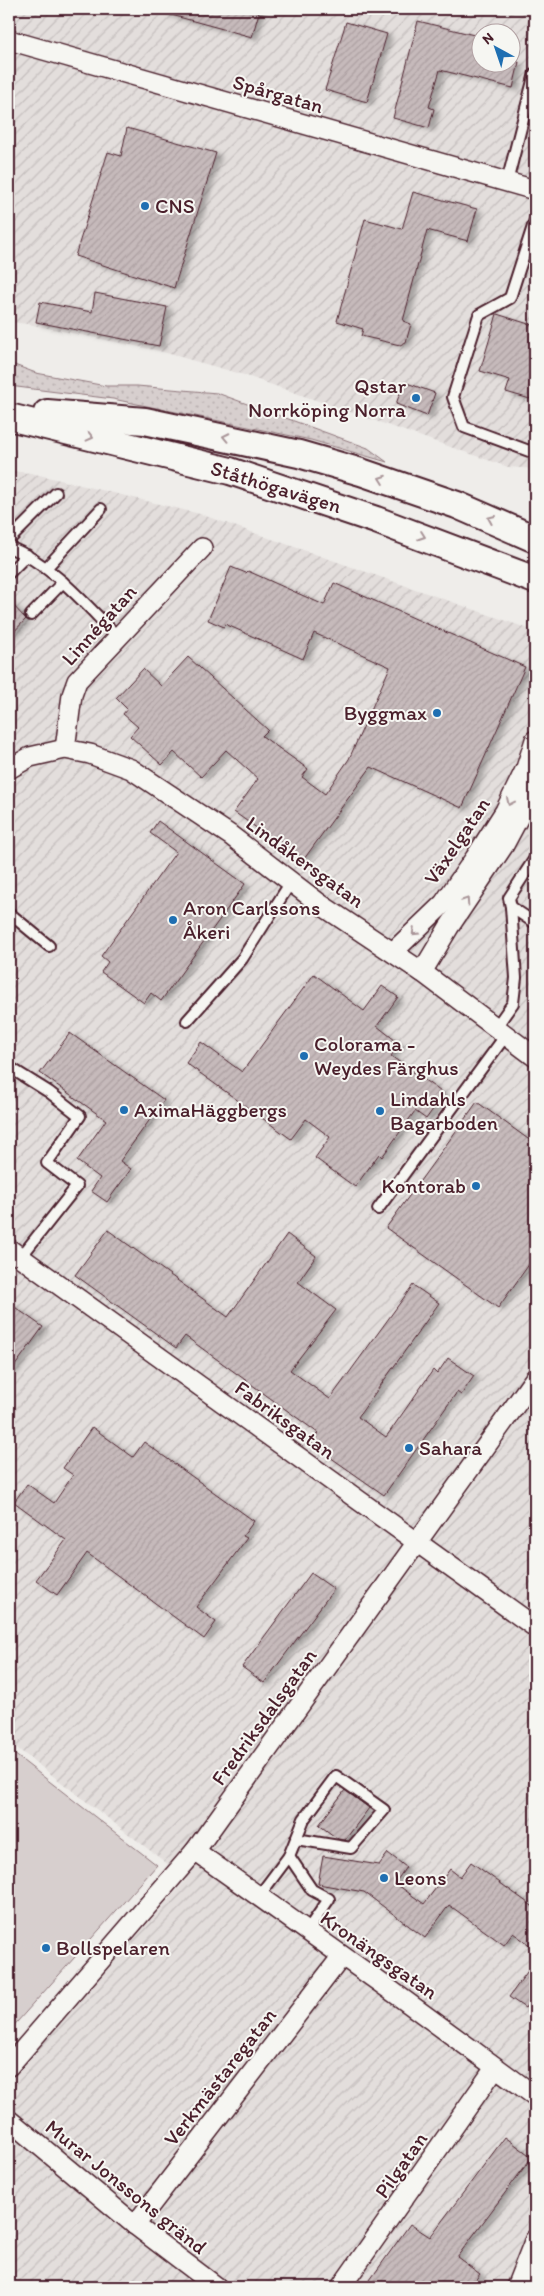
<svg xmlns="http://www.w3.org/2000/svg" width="544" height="2296" viewBox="0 0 544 2296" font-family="Itim,sans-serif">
  <defs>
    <pattern id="industrial-furrows" width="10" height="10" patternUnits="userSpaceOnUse" patternTransform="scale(1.25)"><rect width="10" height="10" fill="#e3dedc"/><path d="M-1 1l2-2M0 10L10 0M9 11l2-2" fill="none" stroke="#c4bebd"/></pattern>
    <pattern id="grass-dots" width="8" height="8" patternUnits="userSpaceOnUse" patternTransform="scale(1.25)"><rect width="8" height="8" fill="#d7cfce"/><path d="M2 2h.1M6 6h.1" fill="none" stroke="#bab1b1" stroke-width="1.8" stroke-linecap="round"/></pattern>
    <pattern id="building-hatch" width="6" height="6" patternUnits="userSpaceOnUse" patternTransform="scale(1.25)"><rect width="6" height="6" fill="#c6babb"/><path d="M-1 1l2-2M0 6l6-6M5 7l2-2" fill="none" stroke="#ac9fa1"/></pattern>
    <filter id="shadow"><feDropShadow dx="5.5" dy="3" stdDeviation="2.5" flood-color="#0004"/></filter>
  </defs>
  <rect width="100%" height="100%" fill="#efedea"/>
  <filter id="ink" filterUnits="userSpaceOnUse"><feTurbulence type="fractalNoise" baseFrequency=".02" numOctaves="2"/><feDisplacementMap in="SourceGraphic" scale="10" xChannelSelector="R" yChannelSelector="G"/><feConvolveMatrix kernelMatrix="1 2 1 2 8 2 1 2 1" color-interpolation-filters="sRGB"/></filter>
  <g filter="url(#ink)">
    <g fill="url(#industrial-furrows)" fill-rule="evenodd">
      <path d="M9,9H535V469L508,467L241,374L159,351L28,324L9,322ZM482,32H512V62H482Z"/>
      <polygon points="9,471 31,473 200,514 535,631 535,2287 9,2287 9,2081 187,1879 9,1742"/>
    </g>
    <polygon fill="url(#grass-dots)" stroke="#90777c" points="9,363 36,373 106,386 137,386 217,393 368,448 387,462 311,440 113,399 9,386"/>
    <polygon fill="#d7cfce" stroke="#90777c" points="9,1750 157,1865 9,2031"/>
    <g fill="url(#building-hatch)" stroke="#4a1f2b" filter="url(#shadow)">
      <polygon points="165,9 260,9 252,37 164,13"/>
      <polygon points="418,21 482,37 482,62 519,62 513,88 440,70 429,107 434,109 429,128 393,118"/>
      <polygon points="346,22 387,34 367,102 325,90"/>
      <polygon points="127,128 216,153 174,288 75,256 108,152 121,156"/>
      <polygon points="413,192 477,209 468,241 427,230 403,321 411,324 406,342 400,345 361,336 363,329 337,321 365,219 402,229"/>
      <polygon points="95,293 167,307 159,346 36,322 40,302 92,312"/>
      <polygon points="497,314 535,326 535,382 530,399 506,392 510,380 480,371"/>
      <polygon points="404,382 435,393 427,416 396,404"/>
      <polygon points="231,567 246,573 248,571 324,605 334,583 525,667 462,808 371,767 304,859 276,839 275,841 234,812 258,779 226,750 201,777 174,752 162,765 130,736 138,727 123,714 127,709 116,698 143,669 161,686 188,657 268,730 262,736 308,769 302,777 325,794 349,759 390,667 314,633 303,659 225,624 224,627 208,620"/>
      <polygon points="9,601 26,619 9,637"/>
      <polygon points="158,821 245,884 161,1001 151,993 144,1003 101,972 108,962 101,956 176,852 150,833"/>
      <polygon points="314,974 364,1011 382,986 398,997 377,1026 400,1044 391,1056 444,1094 426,1119 415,1111 382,1157 379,1154 355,1187 315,1158 330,1137 306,1119 291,1139 186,1063 201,1042 242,1072"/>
      <polygon points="70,1033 164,1100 120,1161 131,1169 107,1202 91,1191 100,1178 77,1161 106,1120 40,1073"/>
      <polygon points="477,1102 535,1144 535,1256 498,1308 386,1228"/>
      <polygon points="108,1230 228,1317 287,1234 316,1256 298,1282 336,1310 290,1370 330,1399 413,1285 439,1303 358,1417 386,1437 433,1370 437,1374 448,1358 474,1376 461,1395 457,1392 384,1495 310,1443 318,1433 185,1336 176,1348 75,1275"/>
      <polygon points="9,1303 43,1327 9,1374"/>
      <polygon points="92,1427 133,1457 144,1442 254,1521 243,1536 247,1538 196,1607 216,1622 204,1639 87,1553 57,1595 36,1580 66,1540 14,1502 27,1484 54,1503 73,1475 63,1468"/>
      <polygon points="311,1573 334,1589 264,1683 242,1667"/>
      <polygon points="345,1790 369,1808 345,1840 338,1839 319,1825"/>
      <polygon points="388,1853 406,1867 395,1883 424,1904 450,1869 460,1877 471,1862 535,1908 535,1949 513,1933 504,1945 449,1905 425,1938 364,1892 318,1884 323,1856 379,1865"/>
      <polygon points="535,1961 535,1993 525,2008 509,1997"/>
      <polygon points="505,2137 532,2157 457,2257 480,2274 470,2287 365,2287 410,2224 430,2237"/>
    </g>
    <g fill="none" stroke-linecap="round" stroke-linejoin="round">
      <defs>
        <g id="service">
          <polyline points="507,182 535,73"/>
          <polyline points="535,220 510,298 479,315 453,397 464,427 529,451 535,448"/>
          <polyline points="9,540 56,493"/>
          <path d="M9,547C53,565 84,603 117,636"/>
          <polyline points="46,568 101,509"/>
          <polyline points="9,573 27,555"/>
          <polyline points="31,615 63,582"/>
          <polyline points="535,858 509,898 511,907 535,923"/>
          <polyline points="9,913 49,946"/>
          <polyline points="187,1021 242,959 291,882"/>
          <polyline points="496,1027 513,1003 516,978 511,907"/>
          <polyline points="9,1067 49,1092 80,1116 47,1163 77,1186 20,1258"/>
          <polyline points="378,1209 506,1035"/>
          <polyline points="289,1856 304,1819 336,1776 384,1810 351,1848 296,1839"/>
          <polyline points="259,1896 289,1856 312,1890 329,1899 307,1931"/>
        </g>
        <g id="minor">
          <polyline points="9,40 535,190"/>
          <polyline points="65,749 72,695 77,681 202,548"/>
          <polyline points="9,769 30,757 65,749 90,754 131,769 230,835 320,904 422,972 535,1057"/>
          <polyline points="393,952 444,903 475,858 505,811 526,768 535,740"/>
          <polyline points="422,972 449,927 504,845 535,787"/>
          <polyline points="9,1249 535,1627"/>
          <polyline points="195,1851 389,1989 535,2096"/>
          <polyline points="9,2066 195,1851 535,1378"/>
          <polyline points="9,2120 135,2225 217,2287"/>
          <polyline points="135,2225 342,1956"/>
          <polyline points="341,2287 495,2068"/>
          <polyline points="516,2287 535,2239"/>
        </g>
        <g id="secondary">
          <polyline points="47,413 145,421 299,454 361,472 457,505 535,539"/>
          <polyline points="9,417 230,471 376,520 535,580"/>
        </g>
      </defs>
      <use href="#service" stroke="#4a1f2b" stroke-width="14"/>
      <use href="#minor" stroke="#4a1f2b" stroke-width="22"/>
      <use href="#secondary" stroke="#4a1f2b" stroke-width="30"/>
      <use href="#service" stroke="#f6f6f2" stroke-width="10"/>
      <use href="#minor" stroke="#f6f6f2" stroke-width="19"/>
      <use href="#secondary" stroke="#f6f6f2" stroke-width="26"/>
    </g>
    <defs><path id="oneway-chevron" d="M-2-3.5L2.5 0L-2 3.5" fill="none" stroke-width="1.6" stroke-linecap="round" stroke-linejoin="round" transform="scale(1.25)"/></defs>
    <g stroke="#a99598">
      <use href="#oneway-chevron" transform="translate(90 437) rotate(14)"/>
      <use href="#oneway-chevron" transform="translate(226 437) rotate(-168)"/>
      <use href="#oneway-chevron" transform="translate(382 479) rotate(-160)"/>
      <use href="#oneway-chevron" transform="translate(491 519) rotate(-157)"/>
      <use href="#oneway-chevron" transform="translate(422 536) rotate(20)"/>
      <use href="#oneway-chevron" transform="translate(510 802) rotate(115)"/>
      <use href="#oneway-chevron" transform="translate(466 901) rotate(-57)"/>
      <use href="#oneway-chevron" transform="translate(415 932) rotate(136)"/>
    </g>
  </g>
  <g fill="#1f6fb2" stroke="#f6f6f2" stroke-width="2">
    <circle cx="145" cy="206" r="5"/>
    <circle cx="416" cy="398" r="5"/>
    <circle cx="437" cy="713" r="5"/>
    <circle cx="173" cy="920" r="5"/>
    <circle cx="304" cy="1056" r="5"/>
    <circle cx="124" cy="1110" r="5"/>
    <circle cx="380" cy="1111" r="5"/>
    <circle cx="476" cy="1186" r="5"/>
    <circle cx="409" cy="1448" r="5"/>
    <circle cx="384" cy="1878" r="5"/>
    <circle cx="46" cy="1948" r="5"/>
  </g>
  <g text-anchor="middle" stroke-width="4" stroke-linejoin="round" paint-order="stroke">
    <g font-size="21" fill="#4a1f2b" stroke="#f6f6f2">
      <text transform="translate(278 94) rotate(16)" y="7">Spårgatan</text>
      <text transform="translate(276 487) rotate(17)" y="7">Ståthögavägen</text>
      <text transform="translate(99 625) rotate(-48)" y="7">Linnégatan</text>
      <text transform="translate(457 841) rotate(-56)" y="7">Växelgatan</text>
      <text transform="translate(305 862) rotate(36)" y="7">Lindåkersgatan</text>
      <text transform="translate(285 1420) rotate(36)" y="7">Fabriksgatan</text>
      <text transform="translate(264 1717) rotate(-54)" y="7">Fredriksdalsgatan</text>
      <text transform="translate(379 1955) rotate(35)" y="7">Kronängsgatan</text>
      <text transform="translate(220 2077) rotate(-52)" y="7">Verkmästaregatan</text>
      <text transform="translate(401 2165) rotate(-55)" y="7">Pilgatan</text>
      <text transform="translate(126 2187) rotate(39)" y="7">Murar Jonssons gränd</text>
    </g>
    <g font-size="21" fill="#4a1f2b" stroke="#f6f6f2" text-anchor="start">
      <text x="155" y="213">CNS</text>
      <text x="406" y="393" text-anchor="end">Qstar<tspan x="406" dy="24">Norrköping Norra</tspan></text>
      <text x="427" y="720" text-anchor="end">Byggmax</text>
      <text x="183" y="915">Aron Carlssons<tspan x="183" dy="24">Åkeri</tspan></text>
      <text x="314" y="1051">Colorama -<tspan x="314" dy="24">Weydes Färghus</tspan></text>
      <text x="390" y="1106">Lindahls<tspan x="390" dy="24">Bagarboden</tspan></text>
      <text x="134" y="1117">AximaHäggbergs</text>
      <text x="466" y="1193" text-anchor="end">Kontorab</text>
      <text x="419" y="1455">Sahara</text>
      <text x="394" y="1885">Leons</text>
      <text x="56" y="1955">Bollspelaren</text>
    </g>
  </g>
  <rect width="544" height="2296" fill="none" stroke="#f6f6f2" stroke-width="30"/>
  <rect x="15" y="15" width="514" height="2266" fill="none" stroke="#4a1f2b" stroke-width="2" filter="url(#ink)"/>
  <g transform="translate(496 48) rotate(320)"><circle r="24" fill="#f6f6f2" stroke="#b1a0a2"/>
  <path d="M0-4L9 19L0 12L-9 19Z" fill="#1f6fb2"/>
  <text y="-8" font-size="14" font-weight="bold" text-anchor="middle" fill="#4a1f2b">N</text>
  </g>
</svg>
